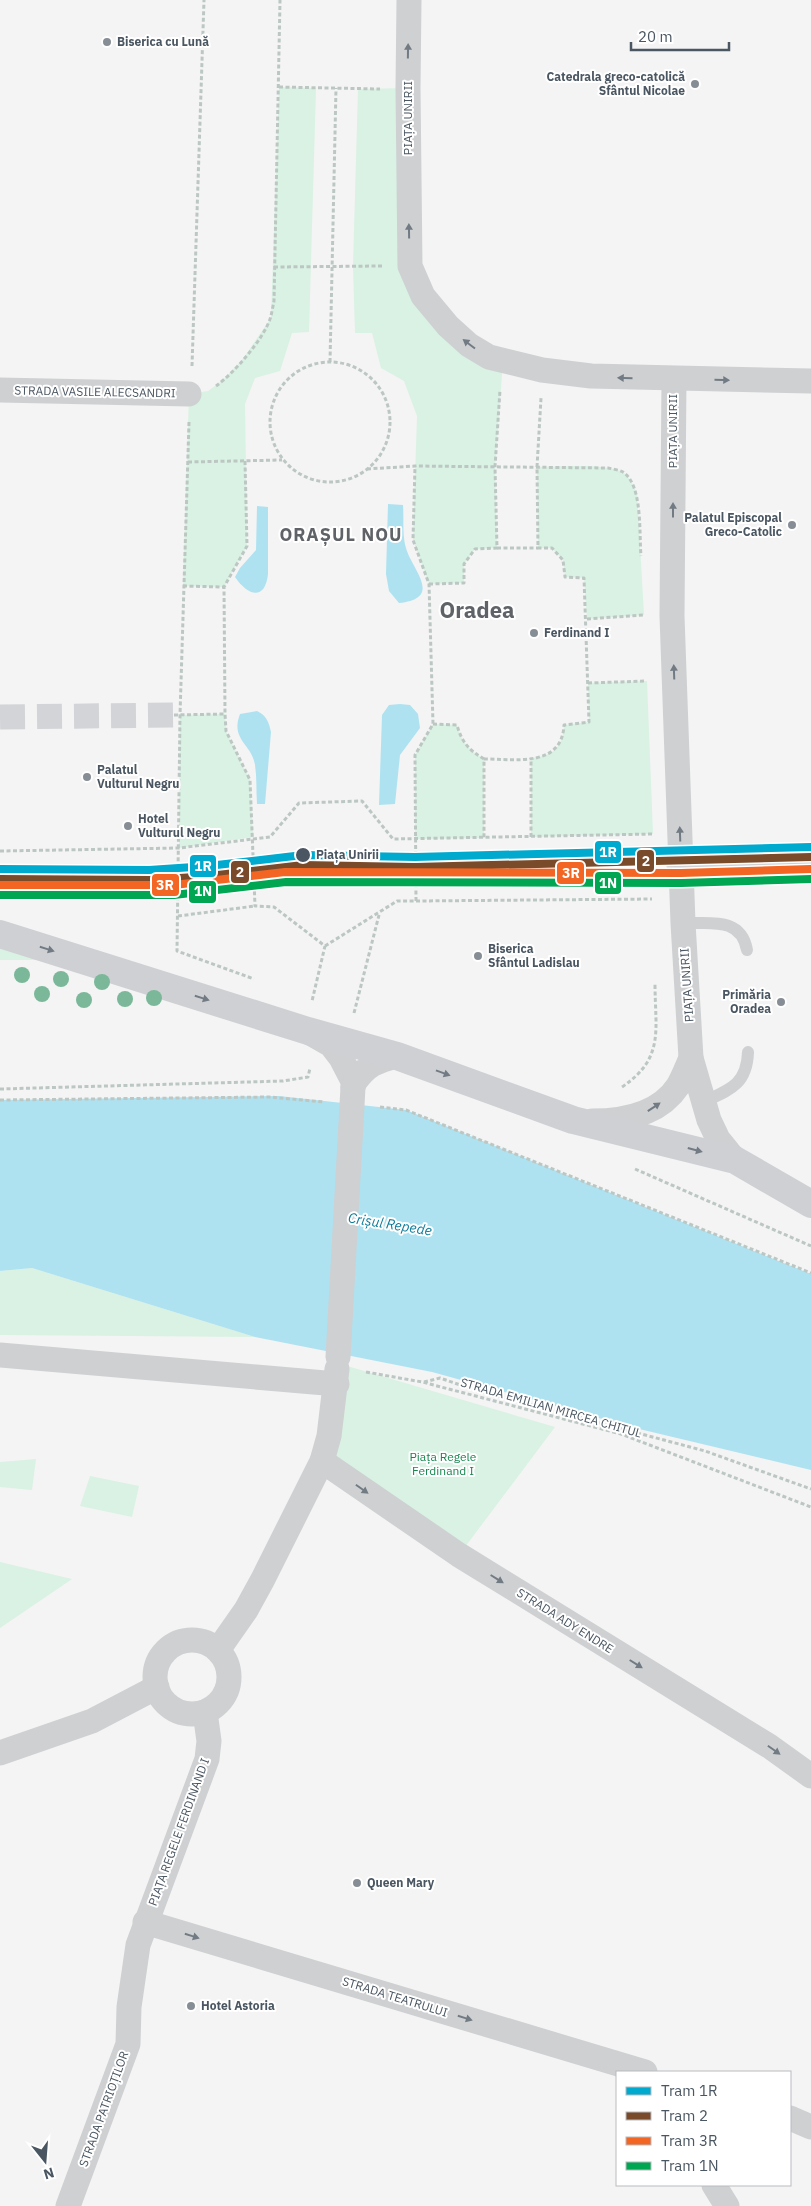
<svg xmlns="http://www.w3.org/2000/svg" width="811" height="2206" viewBox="0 0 811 2206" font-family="'IBM Plex Sans',sans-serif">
  <rect width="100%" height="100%" fill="#f4f4f4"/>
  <g fill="#d9f2e3">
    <polygon points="279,87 316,88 309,332 292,333 280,371 255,378 245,404 247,546 224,587 183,586 189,394 208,391 223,380 242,360 271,318"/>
    <polygon points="408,88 415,279 503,361 495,467 497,548 475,549 464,564 464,583 429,584 413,540 417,416 404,381 381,368 372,333 355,333 353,266 358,89"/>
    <path d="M537,467C558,467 605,463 622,472C630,476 633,486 637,494L644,615L587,619L584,578L565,577L563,560L552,548H538Z"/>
    <path d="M647,681L653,834L531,837V758C553,756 563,748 564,725L589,722L588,683Z"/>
    <polygon points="225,714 226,731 250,780 253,837 179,848 180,715"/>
    <path d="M433,724L457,725C462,743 469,750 484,759V838L415,839V755Z"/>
    <polygon points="0,934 81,960 0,960"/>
    <polygon points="32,1268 255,1337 0,1335 0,1271"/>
    <polygon points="337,1363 555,1427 459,1555 322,1461"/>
    <polygon points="36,1459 32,1490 0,1487 0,1462"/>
    <polygon points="90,1476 139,1486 132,1517 80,1506"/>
    <polygon points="0,1562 72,1579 0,1628"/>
  </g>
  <g fill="#aee2f0">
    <path d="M388,504L403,505C404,518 402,535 406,548C412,570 444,598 399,603L389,591L386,574Z"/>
    <path d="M257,506L268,507V574C265,602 247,595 235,577L240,568L256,550Z"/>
    <polygon points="400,704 410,705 418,714 420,728 400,755 395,804 379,805 382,715 389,705"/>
    <path d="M257,711C266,715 269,722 271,732L265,804H257C256,791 257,778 255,765C252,744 230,740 240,714Z"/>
    <polygon points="279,1096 406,1110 811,1274 811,1470 635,1428 432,1372 255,1337 32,1268 0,1271 0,1100"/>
  </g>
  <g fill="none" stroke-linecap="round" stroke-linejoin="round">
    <polyline stroke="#d2d4d7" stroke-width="25" stroke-dasharray="25 12" stroke-linecap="butt" points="0,717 174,715"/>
    <g stroke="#bcc7c4" stroke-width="3" stroke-dasharray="4 2.5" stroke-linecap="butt">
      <polyline points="279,87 380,89"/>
      <polyline points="274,267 382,266"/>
      <circle cx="330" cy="422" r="60"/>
      <polyline points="330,362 336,88"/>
      <polyline points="192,366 204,0"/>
      <path d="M216,386C234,373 265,338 271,316C272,311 273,306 274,301L280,0"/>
      <polyline points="189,422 180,715 177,951 254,979"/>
      <polyline points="245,461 247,546 224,587 225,714 226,731 250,780 255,906 274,907 325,946 312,1001"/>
      <polyline points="188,462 282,460"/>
      <path d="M367,469L415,466L608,468C613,469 619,470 623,472C643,485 639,534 641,556"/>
      <polyline points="497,548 538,548"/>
      <polyline points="429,584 464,583 464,564 475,549 497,548 495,467 500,390"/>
      <polyline points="183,586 224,587"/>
      <polyline points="587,619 643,615"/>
      <polyline points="588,683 646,681"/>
      <polyline points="174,715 225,714"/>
      <path d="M433,724L457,725C462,743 469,750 484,759V838"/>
      <path d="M484,759C515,759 562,768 564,725L589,722L584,578L565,577L563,560L552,548H538L537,467L541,398"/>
      <polyline points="531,837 531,758"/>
      <polyline points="0,851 179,848 270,837 299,803 362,801 393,839 652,834"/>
      <polyline points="416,901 652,899"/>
      <polyline points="178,916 255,906"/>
      <polyline points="325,946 397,901 416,901 415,755 433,724 429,584 413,540 415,466"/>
      <polyline points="354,1013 379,915"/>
      <path d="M622,1087C665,1058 655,1030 655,984"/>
      <polyline points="0,1089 283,1081 308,1077 310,1068"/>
      <polyline points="0,1100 269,1097 324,1102"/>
      <polyline points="380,1107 406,1110 811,1273"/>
      <polyline points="635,1169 811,1246"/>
      <polyline points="366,1372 422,1382 621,1434 811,1507"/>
      <polyline points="424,1382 440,1378 469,1388 705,1451 811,1489"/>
    </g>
    <g stroke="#ced0d2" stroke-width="12">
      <path d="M683,923C709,924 741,916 747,950"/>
      <path d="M703,1102C729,1090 747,1085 748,1052"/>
    </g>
    <g stroke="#ced0d2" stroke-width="25">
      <polyline points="409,0 408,88 410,266 423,296 448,326 469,345 489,357 542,370 591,376 811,381"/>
      <polyline points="674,379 672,616 683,923 691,1058 709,1120 718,1139 735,1160"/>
      <polyline points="0,390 189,394"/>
      <polyline points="310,1033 331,1045 341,1058 354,1083 353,1087"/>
      <path d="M354,1083C367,1065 376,1061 397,1056"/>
      <path d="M592,1121C624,1121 659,1115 678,1086C683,1078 687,1067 691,1058"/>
      <polyline points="0,1355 337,1384"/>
      <polyline points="322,1461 459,1555 769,1746 811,1776"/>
      <circle cx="192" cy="1677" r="37"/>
      <polyline points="218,1650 246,1610 263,1579 322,1461 329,1436 337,1369"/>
      <polyline points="0,1753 92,1721 157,1687"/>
      <polyline points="145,1922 645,2072"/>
      <polyline points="790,2118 811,2127"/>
      <polyline points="714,2185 727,2206"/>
      <polyline points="68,2206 128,2044 129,2007 138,1945 207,1759 209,1741 205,1712"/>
    </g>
    <g stroke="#ced0d4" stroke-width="28">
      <polyline points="680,863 811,858"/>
      <polyline points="0,934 308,1031 397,1056 573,1120 735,1160 811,1204"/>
    </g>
    <polyline stroke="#ced0d2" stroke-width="25" points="338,1357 353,1087"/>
    <defs>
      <polyline id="tram-1" points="0,869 149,870 208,866 303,855 415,857 811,847"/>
      <polyline id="tram-2" points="0,879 150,880 209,876 303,865 415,867 811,857"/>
      <polyline id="tram-3" points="0,885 174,885 285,872 681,873 811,869"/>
      <polyline id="tram-4" points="0,895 174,895 286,882 681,883 811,879"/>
    </defs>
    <use href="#tram-1" stroke="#fff" stroke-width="11"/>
    <use href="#tram-2" stroke="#fff" stroke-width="11"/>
    <use href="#tram-3" stroke="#fff" stroke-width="11"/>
    <use href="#tram-4" stroke="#fff" stroke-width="11"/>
    <use href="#tram-1" stroke="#00a9ce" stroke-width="8"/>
    <use href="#tram-2" stroke="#7a4b2a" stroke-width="8"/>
    <use href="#tram-3" stroke="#f26522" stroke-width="8"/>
    <use href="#tram-4" stroke="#00a651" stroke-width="8"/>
  </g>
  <g fill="#7ab899">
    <circle cx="22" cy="975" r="8"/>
    <circle cx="61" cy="979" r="8"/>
    <circle cx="102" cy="982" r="8"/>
    <circle cx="42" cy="994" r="8"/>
    <circle cx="154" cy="998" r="8"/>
    <circle cx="125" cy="999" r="8"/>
    <circle cx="84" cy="1000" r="8"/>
  </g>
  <defs><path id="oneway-solid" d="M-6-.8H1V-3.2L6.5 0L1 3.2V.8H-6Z" transform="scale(1.25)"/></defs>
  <g fill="#727b83">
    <use href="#oneway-solid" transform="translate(408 51) rotate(-89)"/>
    <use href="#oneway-solid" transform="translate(409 231) rotate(-91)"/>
    <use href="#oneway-solid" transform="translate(469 344) rotate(-143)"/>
    <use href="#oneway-solid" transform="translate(625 378) rotate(-178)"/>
    <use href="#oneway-solid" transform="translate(722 380) rotate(1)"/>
    <use href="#oneway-solid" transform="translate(673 510) rotate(-90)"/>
    <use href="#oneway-solid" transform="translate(674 672) rotate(-92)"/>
    <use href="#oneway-solid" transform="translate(680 834) rotate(-92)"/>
    <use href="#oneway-solid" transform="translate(654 1107) rotate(-34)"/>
    <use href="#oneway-solid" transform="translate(362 1489) rotate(35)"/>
    <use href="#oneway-solid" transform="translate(497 1579) rotate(32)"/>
    <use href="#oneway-solid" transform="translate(636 1664) rotate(32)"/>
    <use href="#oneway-solid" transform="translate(774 1750) rotate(35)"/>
    <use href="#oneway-solid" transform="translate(192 1936) rotate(17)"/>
    <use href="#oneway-solid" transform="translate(465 2018) rotate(17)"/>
  </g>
  <g fill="#727b84">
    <use href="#oneway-solid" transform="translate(47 949) rotate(17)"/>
    <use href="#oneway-solid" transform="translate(202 998) rotate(17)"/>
    <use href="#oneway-solid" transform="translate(443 1073) rotate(20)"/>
    <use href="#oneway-solid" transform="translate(695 1150) rotate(15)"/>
  </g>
  <g fill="#868d94" stroke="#fff" stroke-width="2">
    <circle cx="107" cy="42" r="5"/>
    <circle cx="695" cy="84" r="5"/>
    <circle cx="792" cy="525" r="5"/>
    <circle cx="534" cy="633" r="5"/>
    <circle cx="87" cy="777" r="5"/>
    <circle cx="128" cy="826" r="5"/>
    <circle cx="478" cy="956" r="5"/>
    <circle cx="781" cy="1002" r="5"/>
    <circle cx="357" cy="1883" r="5"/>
    <circle cx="191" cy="2006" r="5"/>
  </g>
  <circle fill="#4a5661" stroke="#fff" stroke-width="2" cx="303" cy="855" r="8"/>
  <g text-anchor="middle" stroke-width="4" stroke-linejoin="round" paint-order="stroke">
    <g font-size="12" font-weight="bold" fill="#4a5661" stroke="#fff" text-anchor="start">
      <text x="117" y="46">Biserica cu Lună</text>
      <text x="685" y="81" text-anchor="end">Catedrala greco-catolică<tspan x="685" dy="14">Sfântul Nicolae</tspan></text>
      <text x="782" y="522" text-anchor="end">Palatul Episcopal<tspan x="782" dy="14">Greco-Catolic</tspan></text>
      <text x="544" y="637">Ferdinand I</text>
      <text x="97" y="774">Palatul<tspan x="97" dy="14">Vulturul Negru</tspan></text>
      <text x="138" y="823">Hotel<tspan x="138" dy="14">Vulturul Negru</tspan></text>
      <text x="488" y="953">Biserica<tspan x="488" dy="14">Sfântul Ladislau</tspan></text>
      <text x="771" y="999" text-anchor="end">Primăria<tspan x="771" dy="14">Oradea</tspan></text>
      <text x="367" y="1887">Queen Mary</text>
      <text x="201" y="2010">Hotel Astoria</text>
    </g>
    <g font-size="12" fill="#4a5661" stroke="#fff">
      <text transform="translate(408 118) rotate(-90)" y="4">PIAȚA UNIRII</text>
      <text transform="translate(95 392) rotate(1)" y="4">STRADA VASILE ALECSANDRI</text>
      <text transform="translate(673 431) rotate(-90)" y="4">PIAȚA UNIRII</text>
      <text transform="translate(687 985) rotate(-94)" y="4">PIAȚA UNIRII</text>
      <text transform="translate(551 1408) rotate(16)" y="4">STRADA EMILIAN MIRCEA CHITUL</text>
      <text transform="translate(565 1621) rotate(32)" y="4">STRADA ADY ENDRE</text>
      <text transform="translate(179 1832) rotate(-70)" y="4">PIAȚA REGELE FERDINAND I</text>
      <text transform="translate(395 1997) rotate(17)" y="4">STRADA TEATRULUI</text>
      <text transform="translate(104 2109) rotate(-70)" y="4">STRADA PATRIOȚILOR</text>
    </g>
    <g font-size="12" font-weight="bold" fill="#4a5661" stroke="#fff" text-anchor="start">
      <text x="316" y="859">Piața Unirii</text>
    </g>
    <g font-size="12" fill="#17864f" stroke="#fff">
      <text x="443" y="1461">Piața Regele<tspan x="443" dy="14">Ferdinand I</tspan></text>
    </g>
    <g font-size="14" font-style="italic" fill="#0c7c9b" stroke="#fff">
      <text transform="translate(390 1224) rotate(9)" y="5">Crișul Repede</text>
    </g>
    <g font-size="18" font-weight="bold" letter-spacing="1" fill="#5f6368" stroke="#fff">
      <text x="341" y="541">ORAȘUL NOU</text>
    </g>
    <g font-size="22" font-weight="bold" fill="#5f6368" stroke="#fff">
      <text x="477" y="618">Oradea</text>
    </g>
  </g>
  <g stroke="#fff" stroke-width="2">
    <rect x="594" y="840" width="28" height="24" rx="5" fill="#00a9ce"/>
    <rect x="636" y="849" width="19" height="24" rx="5" fill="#7a4b2a"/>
    <rect x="189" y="854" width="28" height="24" rx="5" fill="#00a9ce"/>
    <rect x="230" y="860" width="20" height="24" rx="5" fill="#7a4b2a"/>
    <rect x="556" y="861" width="29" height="24" rx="5" fill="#f26522"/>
    <rect x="594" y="871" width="28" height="24" rx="5" fill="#00a651"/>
    <rect x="151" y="873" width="29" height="24" rx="5" fill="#f26522"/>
    <rect x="188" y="880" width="29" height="24" rx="5" fill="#00a651"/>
  </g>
  <g font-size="14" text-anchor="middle" font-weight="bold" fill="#fff">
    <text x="608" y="857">1R</text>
    <text x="646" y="866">2</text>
    <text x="203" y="871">1R</text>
    <text x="240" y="877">2</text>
    <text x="571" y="878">3R</text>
    <text x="608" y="888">1N</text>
    <text x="165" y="890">3R</text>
    <text x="203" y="896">1N</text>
  </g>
  <rect x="616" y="2071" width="175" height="115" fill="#ffffff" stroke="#b7bbc0"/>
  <rect x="626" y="2087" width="25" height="8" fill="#00a9ce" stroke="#b7bbc0"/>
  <text x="661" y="2096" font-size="15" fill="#4a5661">Tram 1R</text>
  <rect x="626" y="2112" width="25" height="8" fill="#7a4b2a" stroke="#b7bbc0"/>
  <text x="661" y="2121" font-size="15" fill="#4a5661">Tram 2</text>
  <rect x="626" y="2137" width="25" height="8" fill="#f26522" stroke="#b7bbc0"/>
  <text x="661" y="2146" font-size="15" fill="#4a5661">Tram 3R</text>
  <rect x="626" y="2162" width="25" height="8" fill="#00a651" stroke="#b7bbc0"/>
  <text x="661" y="2171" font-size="15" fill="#4a5661">Tram 1N</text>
  <g transform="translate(45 2161) rotate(163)" stroke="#ffffff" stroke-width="4" paint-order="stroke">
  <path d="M0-4L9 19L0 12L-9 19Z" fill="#4a5661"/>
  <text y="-8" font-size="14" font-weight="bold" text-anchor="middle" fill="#4a5661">N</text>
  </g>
  <path d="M631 42v8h98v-8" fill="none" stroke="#4a5661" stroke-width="2.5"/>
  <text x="638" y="42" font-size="15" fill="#4a5661" stroke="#ffffff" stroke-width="4" paint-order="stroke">20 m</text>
</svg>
